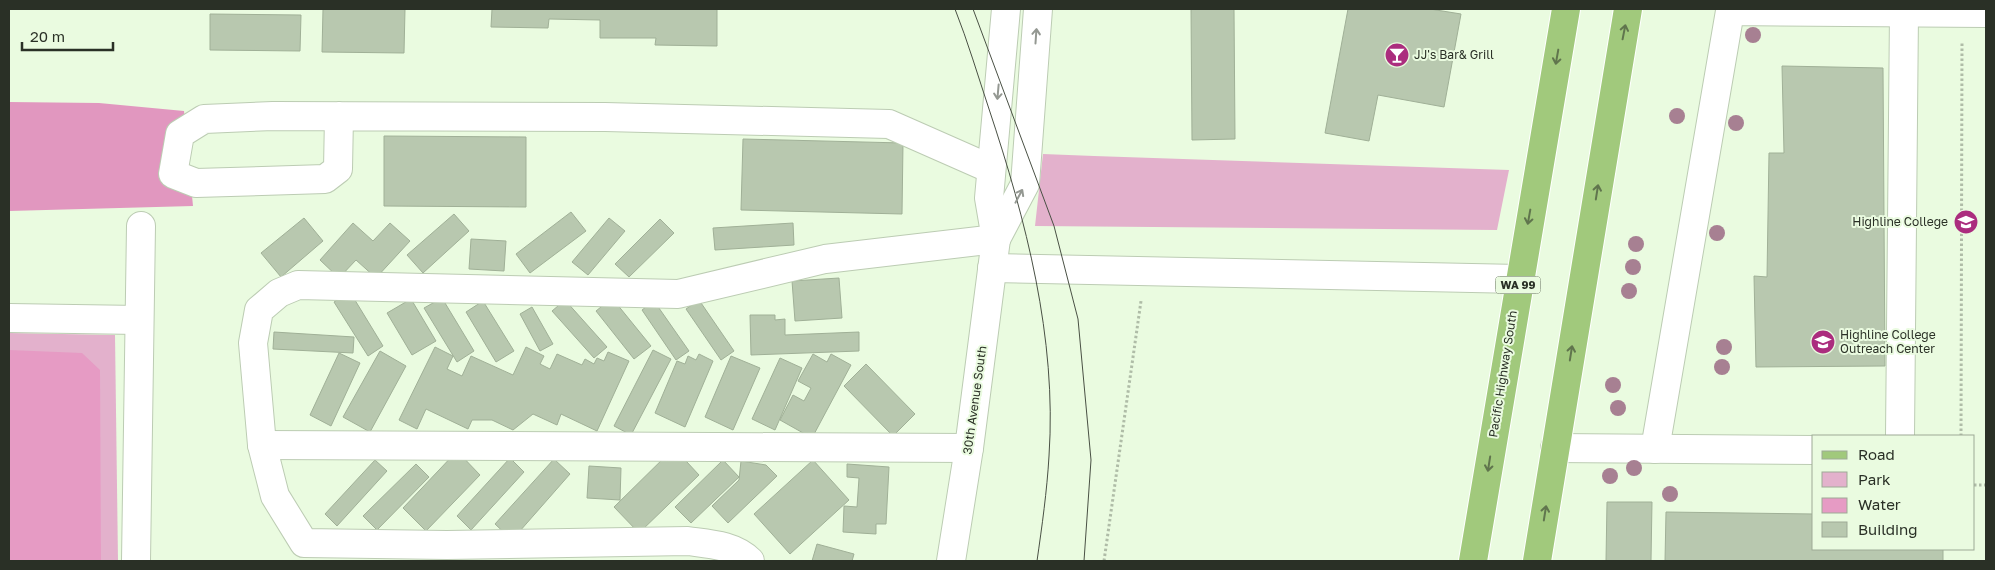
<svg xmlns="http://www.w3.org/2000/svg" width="1995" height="570" viewBox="0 0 1995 570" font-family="'Golos Text',sans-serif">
  <rect width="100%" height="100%" fill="#eafbe0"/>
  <g fill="#e3b1cc">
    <polygon points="1043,154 1094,156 1509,170 1497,230 1035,226"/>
    <polygon points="9,333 115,335 118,561 9,561"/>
  </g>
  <polygon fill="#e197bf" points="9,102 99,103 184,111 193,206 9,211"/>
  <polygon fill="#e69bc4" points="9,350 82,353 100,370 101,561 9,561"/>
  <g fill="#b8c8af" stroke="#a0b097">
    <polygon points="323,9 405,9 404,53 322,52"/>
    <polygon points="492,9 717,9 717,46 655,45 656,38 600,38 600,20 549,19 548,28 491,27"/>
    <polygon points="1191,9 1234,9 1235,139 1192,140"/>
    <polygon points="1348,9 1430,9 1461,14 1444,107 1378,95 1369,141 1325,133"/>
    <polygon points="210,14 301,15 300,51 210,50"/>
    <polygon points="1782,66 1883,68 1885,366 1756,367 1754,276 1767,277 1769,153 1784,153"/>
    <polygon points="384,136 526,137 526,207 384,206"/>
    <polygon points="743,139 903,143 902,214 741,210"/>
    <polygon points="571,212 586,231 530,273 516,254"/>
    <polygon points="454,214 469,231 423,273 407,255"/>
    <polygon points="304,218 323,241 281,277 261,253"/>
    <polygon points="609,218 625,231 588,275 572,262"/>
    <polygon points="660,219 674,233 629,277 615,264"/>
    <polygon points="353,223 373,241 390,223 410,241 376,278 356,260 339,278 320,260"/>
    <polygon points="793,223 794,245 715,250 713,228"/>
    <polygon points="471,239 506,241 504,271 469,269"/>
    <polygon points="839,278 842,318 795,321 792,281"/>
    <polygon points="350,292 383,346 368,356 334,302"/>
    <polygon points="442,298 474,351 457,362 424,308"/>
    <polygon points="612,298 651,346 634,359 596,311"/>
    <polygon points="411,299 436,341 412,355 387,313"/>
    <polygon points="565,300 607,347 594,358 552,311"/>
    <polygon points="699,300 734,351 721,360 686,309"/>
    <polygon points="483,301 514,351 496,362 466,312"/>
    <polygon points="654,301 689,351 676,360 642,310"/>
    <polygon points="532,307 553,344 540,351 520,314"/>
    <polygon points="750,315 775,315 775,320 785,319 785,335 859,332 859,351 751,355"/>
    <polygon points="274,332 354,337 353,353 273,349"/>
    <polygon points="435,347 453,356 447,369 462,376 471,356 513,375 526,347 544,356 540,364 550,369 557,354 582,365 585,359 594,364 597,358 604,361 608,352 629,361 597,431 561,414 557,425 533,414 513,430 492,420 472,420 468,429 426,409 417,429 399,420"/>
    <polygon points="653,350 671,359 631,435 614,426"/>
    <polygon points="380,351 406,366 370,432 343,417"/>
    <polygon points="339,353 360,363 331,426 310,415"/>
    <polygon points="699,354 713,361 685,427 655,413 677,361 685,364 688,356 696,360"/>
    <polygon points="813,354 827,362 831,354 851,365 812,438 780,420 793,395 804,401 811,388 798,381"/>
    <polygon points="731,356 760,368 733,430 705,417"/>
    <polygon points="780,358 802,368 775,430 752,419"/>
    <polygon points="866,364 915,414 893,436 844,386"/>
    <polygon points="674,448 699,475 639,533 614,507"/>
    <polygon points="457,451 480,475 426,531 403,508"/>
    <polygon points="510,458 524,472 471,530 457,516"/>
    <polygon points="554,459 570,474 512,540 495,524"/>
    <polygon points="375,460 387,471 337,526 325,514"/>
    <polygon points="723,460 739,477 691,523 675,507"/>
    <polygon points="813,460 849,500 790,554 754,514"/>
    <polygon points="741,461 766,465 777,476 728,523 712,506 739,480"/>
    <polygon points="416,464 429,477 377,530 363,516"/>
    <polygon points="847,464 889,467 886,524 876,524 876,534 843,532 844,506 857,507 859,478 847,477"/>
    <polygon points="589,466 621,468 620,500 587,498"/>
    <polygon points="1607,502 1652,502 1651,561 1606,561"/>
    <polygon points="1666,512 1814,514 1814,549 1943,549 1943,561 1665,561"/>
    <polygon points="817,544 854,554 852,561 812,561"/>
  </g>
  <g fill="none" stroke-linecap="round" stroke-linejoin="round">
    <defs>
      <g id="minor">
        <polyline points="339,116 338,169 325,179 196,183 173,174 180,134 204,119 273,116 605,117 889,124 991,169"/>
        <polyline points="996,239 1025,184 1038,9"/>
        <polyline points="992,268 1519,279"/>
        <polyline points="9,318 139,320"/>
        <polyline points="1900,436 1904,12"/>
        <polyline points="262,445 969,448"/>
        <polyline points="1555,448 1814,450"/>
        <polyline points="1655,449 1730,11 1986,13"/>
        <polyline points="136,561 141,226"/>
        <path d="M750,561C734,545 710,544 688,541L447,545L304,543L275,496L262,445L253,343L259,310L279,293L298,285L678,294L825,259L996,239"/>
        <polyline points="951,561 969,448 996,239 989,198 1006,9"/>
      </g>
      <g id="major">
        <polyline points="1473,561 1566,9"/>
        <polyline points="1537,561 1628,9"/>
      </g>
    </defs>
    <use href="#minor" stroke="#bcccb3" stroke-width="30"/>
    <use href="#major" stroke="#fff" stroke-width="30"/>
    <g stroke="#afbca7" stroke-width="3" stroke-dasharray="2.5 2.5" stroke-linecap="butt">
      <polyline points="1961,436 1962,42"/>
      <polyline points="1974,485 1986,485"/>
      <polyline points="1104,561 1141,301"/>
    </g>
    <use href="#minor" stroke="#fff" stroke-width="28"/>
    <use href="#major" stroke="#a1c97c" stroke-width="28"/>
    <g stroke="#495044" stroke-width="1">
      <path d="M955,9C968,42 978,76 989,109C1026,220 1057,338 1049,456C1047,491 1042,526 1037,561"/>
      <polyline points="973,9 1054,226 1078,319 1091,460 1084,561"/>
    </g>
  </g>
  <g fill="#a78092">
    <circle cx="1753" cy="35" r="8"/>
    <circle cx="1677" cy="116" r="8"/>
    <circle cx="1736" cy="123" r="8"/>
    <circle cx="1717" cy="233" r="8"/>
    <circle cx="1636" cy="244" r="8"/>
    <circle cx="1633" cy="267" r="8"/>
    <circle cx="1629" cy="291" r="8"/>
    <circle cx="1724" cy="347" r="8"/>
    <circle cx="1722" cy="367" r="8"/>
    <circle cx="1613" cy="385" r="8"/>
    <circle cx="1618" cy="408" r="8"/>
    <circle cx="1634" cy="468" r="8"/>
    <circle cx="1610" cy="476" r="8"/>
    <circle cx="1670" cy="494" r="8"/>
  </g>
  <defs><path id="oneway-shaft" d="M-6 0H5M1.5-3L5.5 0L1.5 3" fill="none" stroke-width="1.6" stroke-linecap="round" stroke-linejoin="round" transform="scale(1.25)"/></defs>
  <g stroke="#60754d">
    <use href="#oneway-shaft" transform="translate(1624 32) rotate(-79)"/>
    <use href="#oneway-shaft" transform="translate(1557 57) rotate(100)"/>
    <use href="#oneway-shaft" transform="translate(1597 192) rotate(-81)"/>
    <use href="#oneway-shaft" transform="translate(1529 217) rotate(100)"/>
    <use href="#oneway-shaft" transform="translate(1571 353) rotate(-81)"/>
    <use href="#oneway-shaft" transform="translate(1489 464) rotate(99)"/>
    <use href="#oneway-shaft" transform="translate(1545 513) rotate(-81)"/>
  </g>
  <g stroke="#949892">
    <use href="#oneway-shaft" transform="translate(1036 36) rotate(-86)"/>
    <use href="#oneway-shaft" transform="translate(998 92) rotate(95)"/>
    <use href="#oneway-shaft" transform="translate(1019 196) rotate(-62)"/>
  </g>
  <defs>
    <symbol id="bar-disc" viewBox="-11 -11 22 22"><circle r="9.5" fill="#ab2d7e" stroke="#eafbe0"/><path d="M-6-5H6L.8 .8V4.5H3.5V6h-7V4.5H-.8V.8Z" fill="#fff"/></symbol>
    <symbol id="university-disc" viewBox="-11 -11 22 22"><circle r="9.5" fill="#ab2d7e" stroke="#eafbe0"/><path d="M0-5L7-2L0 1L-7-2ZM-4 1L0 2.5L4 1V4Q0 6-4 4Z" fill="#fff"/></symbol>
  </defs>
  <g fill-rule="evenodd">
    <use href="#bar-disc" x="1383" y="41" width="28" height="28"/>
    <use href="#university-disc" x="1952" y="208" width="28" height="28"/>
    <use href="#university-disc" x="1809" y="328" width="28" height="28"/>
  </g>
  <g text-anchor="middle" stroke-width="4" stroke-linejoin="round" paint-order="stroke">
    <rect fill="#eafbe0" stroke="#646d5e" stroke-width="1" x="1495.5" y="276.5" width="45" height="17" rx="4"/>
    <g font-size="11" font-weight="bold" fill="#2a3026">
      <text x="1518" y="289">WA 99</text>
    </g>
    <g font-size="12" fill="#2a3026" stroke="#eafbe0" text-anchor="start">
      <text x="1414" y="59">JJ's Bar&amp; Grill</text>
      <text x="1948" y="226" text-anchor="end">Highline College</text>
      <text x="1840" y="339">Highline College<tspan x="1840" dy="14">Outreach Center</tspan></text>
    </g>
    <g font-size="12" fill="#2a3026" stroke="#eafbe0">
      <text transform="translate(1503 374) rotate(-81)" y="4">Pacific Highway South</text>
      <text transform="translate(975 400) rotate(-82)" y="4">30th Avenue South</text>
    </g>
  </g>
  <rect width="1995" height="570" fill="none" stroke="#2a3026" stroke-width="20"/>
  <rect x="1812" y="435" width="162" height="115" fill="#eafbe0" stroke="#9daa96"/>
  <rect x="1822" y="451" width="25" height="8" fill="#a1c97c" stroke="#9daa96"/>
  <text x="1858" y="460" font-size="15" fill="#2a3026">Road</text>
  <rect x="1822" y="472" width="25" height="15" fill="#e3b1cc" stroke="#9daa96"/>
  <text x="1858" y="485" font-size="15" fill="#2a3026">Park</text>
  <rect x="1822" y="498" width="25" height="15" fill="#e69bc4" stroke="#9daa96"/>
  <text x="1858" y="510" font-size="15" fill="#2a3026">Water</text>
  <rect x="1822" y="522" width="25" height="15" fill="#b8c8af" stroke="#9daa96"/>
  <text x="1858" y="535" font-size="15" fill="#2a3026">Building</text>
  <path d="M22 42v8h91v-8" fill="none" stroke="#2a3026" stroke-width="2.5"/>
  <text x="30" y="42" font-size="15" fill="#2a3026" stroke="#eafbe0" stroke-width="4" paint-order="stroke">20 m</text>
</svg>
